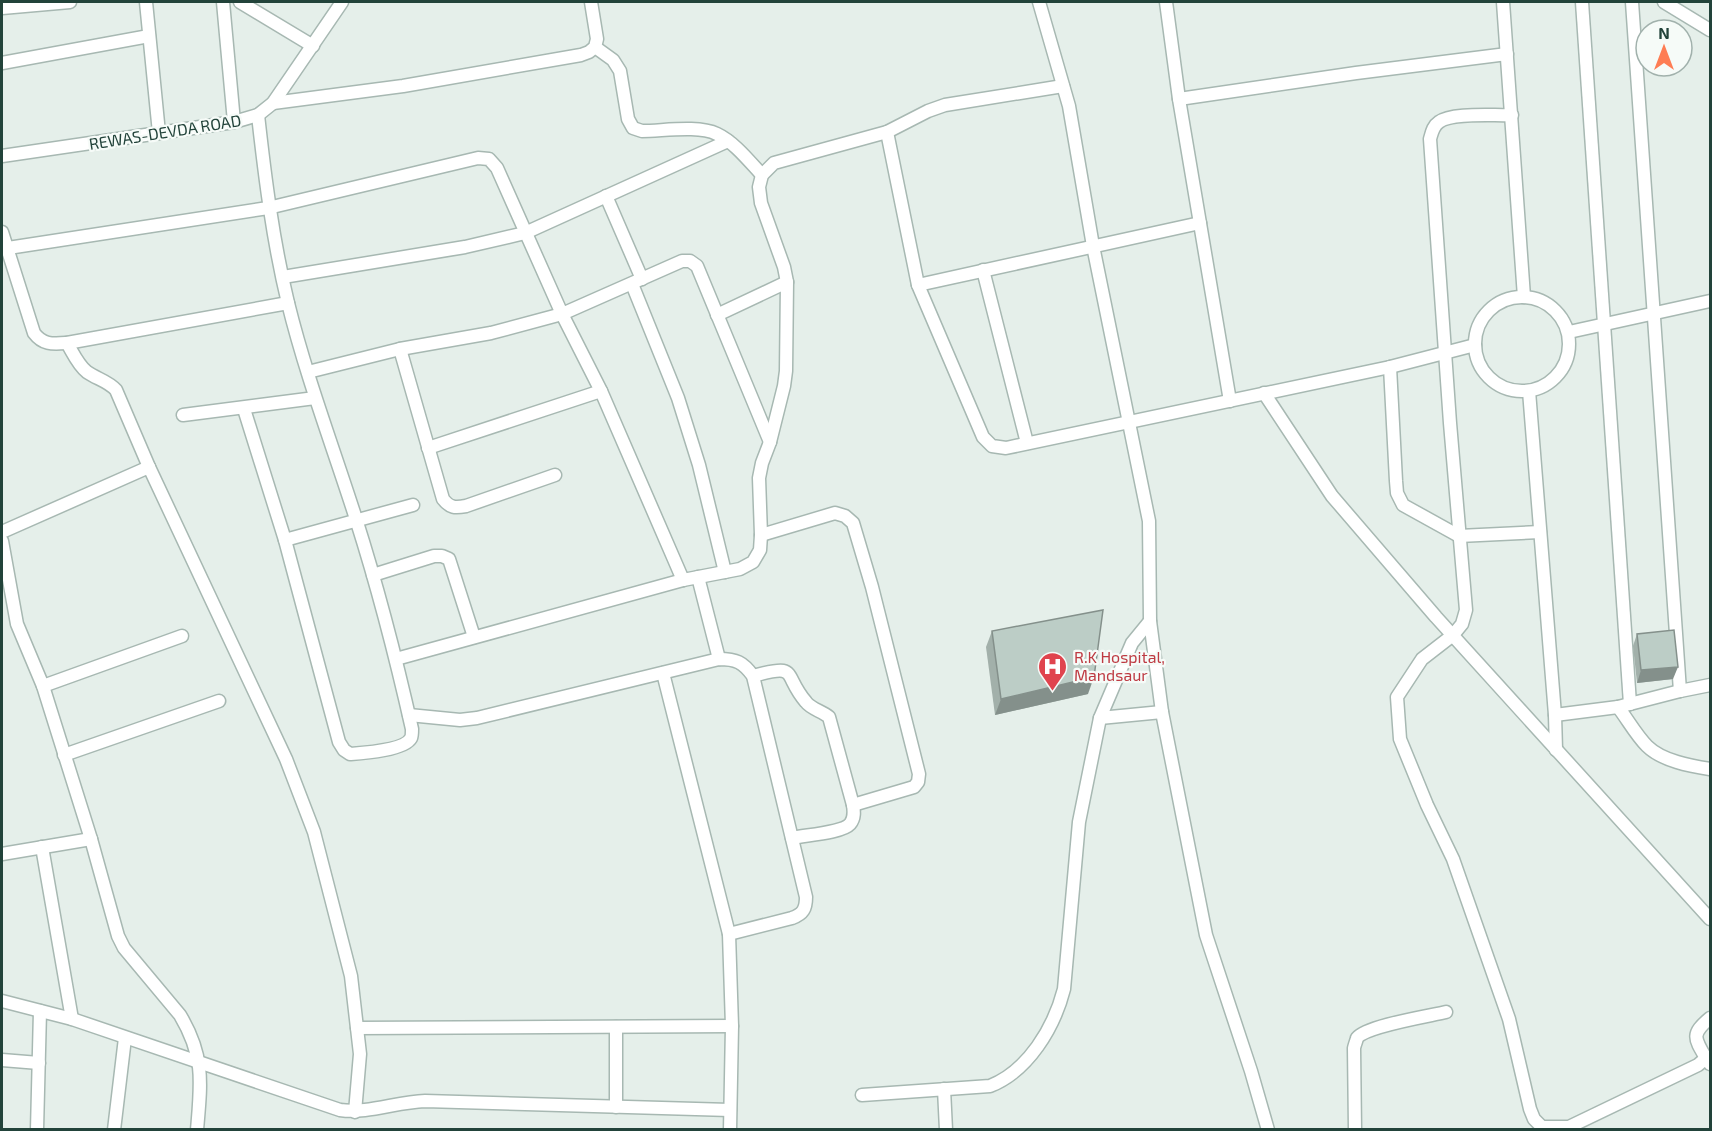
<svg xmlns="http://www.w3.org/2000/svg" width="1712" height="1131" viewBox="0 0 1712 1131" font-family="'Exo 2',sans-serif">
  <rect width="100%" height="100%" fill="#e5efea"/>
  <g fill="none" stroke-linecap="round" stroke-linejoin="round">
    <defs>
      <g id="street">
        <polyline points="146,2 159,133"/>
        <polyline points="223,2 234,122"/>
        <polyline points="240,2 313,46"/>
        <polyline points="1039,2 1069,106 1093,246 1149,521 1150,621 1162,712 1206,935 1251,1071 1268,1130"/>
        <polyline points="1166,2 1179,99 1230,401"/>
        <polyline points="1503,2 1524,297"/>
        <polyline points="1582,2 1630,704"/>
        <polyline points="1632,2 1680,691"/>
        <polyline points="1664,2 1710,30"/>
        <polyline points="2,8 70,2"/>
        <path d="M595,47L613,60L620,71L628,119L633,128L642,131C663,131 698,125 717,134C734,142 749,161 762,175"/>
        <polyline points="2,63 149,36"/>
        <polyline points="1179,99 1356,73 1507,54"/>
        <polyline points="273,103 403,86 581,55 589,52 595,47 597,39 591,2"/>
        <path d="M1512,115C1495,116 1452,112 1439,122C1433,126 1432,132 1430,139L1450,423L1466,610L1462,624L1453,635L1422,659L1397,697L1400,739L1427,805L1453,859L1509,1019L1530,1109L1534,1119L1542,1127H1569L1698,1065L1706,1058L1710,1064"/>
        <polyline points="887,132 918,285 983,437 992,446 1006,448 1390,367 1475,345"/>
        <polyline points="2,156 234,122 258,115 273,103 342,2"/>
        <polyline points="606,196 642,279"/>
        <path d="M2,232L34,333C43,345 52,344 67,343L288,303"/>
        <polyline points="8,248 268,208 478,158 489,159 497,168 562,314 601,391 683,580"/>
        <polyline points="983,270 1027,443"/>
        <polyline points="283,277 465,247 525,233 728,141"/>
        <polyline points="632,284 678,398 699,465 725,572"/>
        <polyline points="918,285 1200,223"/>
        <circle cx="1522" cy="344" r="47"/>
        <polyline points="717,315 787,282"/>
        <polyline points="1569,332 1710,301"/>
        <path d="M67,343C73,353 78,365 87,372C97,379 108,381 116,390L149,467L286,759L314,832L351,976L360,1054L355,1112"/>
        <path d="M400,349L443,499C450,508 455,508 466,506L555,475"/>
        <polyline points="1390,367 1396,481 1397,493 1403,505 1459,536 1540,532"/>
        <polyline points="308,372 400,349 491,333 562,314 682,261 690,261 697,266 770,442"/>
        <polyline points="1529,391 1555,715 1556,750"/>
        <polyline points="1264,393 1332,496 1436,617 1710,919"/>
        <path d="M244,409L285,540L339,742L344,750L350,754C363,753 405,750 411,738C412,736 412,731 412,729C396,658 378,588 356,519C333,447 306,376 288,303C273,241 265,178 258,115"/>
        <polyline points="183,415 315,398"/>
        <polyline points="428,448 601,391"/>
        <polyline points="2,532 149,467"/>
        <polyline points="761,535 835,513 845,516 853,523 872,587 919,774 918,782 914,787 853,805"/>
        <polyline points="285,540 413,505"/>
        <path d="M2,541L17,624L43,686L91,839L118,936L124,948L180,1015C205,1057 201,1083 197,1130"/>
        <polyline points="373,575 434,556 442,556 449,559 474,637"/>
        <polyline points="698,577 719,659"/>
        <polyline points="396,659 683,580 740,569 753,562 760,550 761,535 759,478 762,463 770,442 784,386 786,371 787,282 784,267 761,203 759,187 762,175 774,163 887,132 928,111 945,105 1063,86"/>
        <polyline points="663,673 729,934 732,1026 730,1130"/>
        <path d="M753,676C800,663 782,674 806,702C811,709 822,711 829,717L853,805C854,811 855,818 850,824C842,833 805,835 792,838"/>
        <polyline points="43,686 182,636"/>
        <path d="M1618,707C1628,720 1636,735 1647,746C1662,761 1691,766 1710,769"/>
        <path d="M409,715L460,720L477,718L719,659C736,659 743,662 753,676L806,897C806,909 803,914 792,918L729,934"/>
        <polyline points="1555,715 1618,707 1680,691 1710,685"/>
        <polyline points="1100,718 1162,712"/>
        <polyline points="64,755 219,701"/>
        <polyline points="42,847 72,1019"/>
        <polyline points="2,854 91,839"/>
        <path d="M2,1001L72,1019L340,1110C368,1114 396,1102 425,1101L730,1110"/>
        <polyline points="616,1027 616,1107"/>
        <polyline points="357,1028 732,1026"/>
        <path d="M1706,1058C1694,1038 1691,1034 1710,1018"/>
        <polyline points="2,1060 39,1063"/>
        <polyline points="944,1089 946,1130"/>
        <path d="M862,1095L990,1086C1028,1071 1054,1028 1064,989L1079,822L1100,718L1132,643L1150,621"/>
        <polyline points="37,1130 40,1011"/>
        <polyline points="114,1130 125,1038"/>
        <path d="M1355,1130L1354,1048C1354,1047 1357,1039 1357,1038C1366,1026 1429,1016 1446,1012"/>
      </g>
    </defs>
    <use href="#street" stroke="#a7b8b2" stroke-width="15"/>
    <use href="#street" stroke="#fff" stroke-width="12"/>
  </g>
  <g fill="#a2b0aa">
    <polygon points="992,631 1088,694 995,715 986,647"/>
    <polygon points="1637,634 1673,679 1637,683 1633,646"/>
  </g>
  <g fill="#84908b">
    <polygon points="1678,667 1673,679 1637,683 1641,670"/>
    <polygon points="1094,677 1088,694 995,715 1001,699"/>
  </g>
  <g fill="#bccdc6" stroke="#84908b" stroke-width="1.5">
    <polygon points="1103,610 1094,677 1001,699 992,631"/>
    <polygon points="1674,630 1678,667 1641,670 1637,634"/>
  </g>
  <defs>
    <symbol id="hospital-pin" viewBox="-11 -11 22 30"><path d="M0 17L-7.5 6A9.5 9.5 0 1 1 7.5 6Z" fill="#e0444e" stroke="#f6fbf8"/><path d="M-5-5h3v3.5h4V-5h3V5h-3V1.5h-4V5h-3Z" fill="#fff"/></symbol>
  </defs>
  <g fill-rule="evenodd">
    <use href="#hospital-pin" x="1036" y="650" width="33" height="45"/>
  </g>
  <g text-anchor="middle" stroke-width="4.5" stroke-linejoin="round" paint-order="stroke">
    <g font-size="16" fill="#22433a" stroke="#f6fbf8">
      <text transform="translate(165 132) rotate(-9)" y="6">REWAS-DEVDA ROAD</text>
    </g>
    <g font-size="16" fill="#be3a42" stroke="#f6fbf8" text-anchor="start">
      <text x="1074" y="663">R.K Hospital,<tspan x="1074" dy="18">Mandsaur</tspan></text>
    </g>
  </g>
  <rect width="1712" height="1131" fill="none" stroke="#22433a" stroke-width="6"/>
  <g transform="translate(1664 48)"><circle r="28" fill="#f6fbf8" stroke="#a1b1ac" stroke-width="1.5"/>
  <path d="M0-4.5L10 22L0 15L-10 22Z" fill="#fe7d54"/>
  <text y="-9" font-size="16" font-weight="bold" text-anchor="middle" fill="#22433a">N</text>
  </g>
</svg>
